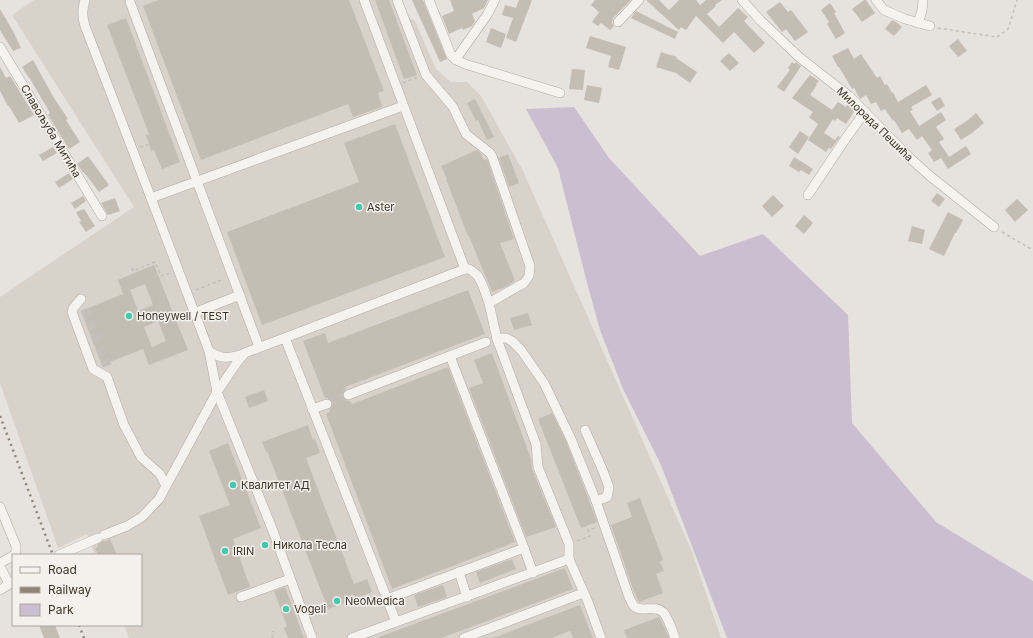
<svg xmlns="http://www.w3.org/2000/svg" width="1033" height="638" viewBox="0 0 1033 638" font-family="Inter,sans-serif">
  <rect width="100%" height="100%" fill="#e6e2dd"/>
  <polygon fill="#d8d2cb" points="34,0 401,0 408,17 415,21 436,69 451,82 467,82 481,96 523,171 693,554 721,638 129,638 124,625 141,625 141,555 95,555 87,534 58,548 0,383 0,297 134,207 12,15"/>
  <polygon fill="#cbbed0" points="574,107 609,158 700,256 763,234 848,315 852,423 936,522 1033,581 1033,638 727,638 661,465 623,389 600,330 587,283 558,168 526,109"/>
  <g fill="#c3bdb4" fill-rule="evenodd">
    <polygon points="159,0 349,0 384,91 378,93 382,107 353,117 348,104 201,160 143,6"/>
    <polygon points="375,0 389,0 417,75 404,79"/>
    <polygon points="412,0 423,0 447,59 440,62"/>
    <polygon points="450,0 488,0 484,8 472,14 475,21 472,26 463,30 462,28 449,34 442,16 454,11"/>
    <polygon points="519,0 532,0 516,42 506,38 513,18 502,15 505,5 516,8"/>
    <polygon points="595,0 631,0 613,18 612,23 614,26 610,30 601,23 598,26 592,22 599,12 591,5"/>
    <polygon points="646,0 659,0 669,10 679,0 696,0 700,5 706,0 722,0 715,5 716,6 707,14 719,27 738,8 748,17 744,21 765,43 754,53 734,32 723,43 696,16 686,30 681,27 679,30"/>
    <polygon points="864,0 866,0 875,13 862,22 852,9"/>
    <polygon points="780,2 788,12 791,10 808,32 795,41 786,29 782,32 766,12"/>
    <polygon points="830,3 836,12 834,13 845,33 836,39 827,24 829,22 821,10"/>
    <polygon points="0,9 13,31 21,48 13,51 0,30"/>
    <polygon points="636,11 678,32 675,39 631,18"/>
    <polygon points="126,18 180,162 162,169 154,150 151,151 149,144 146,135 149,134 107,25"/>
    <polygon points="892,20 896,22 902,27 894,36 885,29"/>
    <polygon points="491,28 506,34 501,48 486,42"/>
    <polygon points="590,36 626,47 619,70 608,67 611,56 586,48"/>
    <polygon points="958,39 967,51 958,57 949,46"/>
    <polygon points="848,48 854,59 861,54 877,78 880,76 885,85 887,84 892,93 893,92 898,102 926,85 932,95 911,107 913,110 910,111 919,126 941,112 946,120 936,127 944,139 939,142 949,157 966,146 971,154 948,169 941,158 934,162 928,153 932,150 922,136 917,140 909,129 902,133 894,120 893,121 885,109 881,111 876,102 871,104 866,95 860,99 854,88 852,89 839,67 838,67 832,56"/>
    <polygon points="661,52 677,57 676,58 697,72 690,83 676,73 656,67"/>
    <polygon points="729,53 739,63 730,71 720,61"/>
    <polygon points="33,60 54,98 68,119 66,120 80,142 69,149 48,115 50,113 29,77 29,78 22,67"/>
    <polygon points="792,62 795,64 796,62 801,66 784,92 777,87 790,70 788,68"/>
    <polygon points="0,67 6,78 10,76 34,115 19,123 9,106 8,106 0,91"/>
    <polygon points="572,69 585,70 583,90 569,89"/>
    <polygon points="810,75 819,81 816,84 817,85 810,95 832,110 838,102 846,107 847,105 855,110 846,124 837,118 835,121 833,119 824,133 835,140 838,136 840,137 831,149 829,148 826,152 808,140 818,124 809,117 813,112 792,98"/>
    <polygon points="587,85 602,88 599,103 584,100"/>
    <polygon points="940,97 945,106 937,111 931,102"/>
    <polygon points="475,99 494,137 487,140 478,120 476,121 467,103"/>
    <polygon points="976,113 984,123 972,133 961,140 954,129 968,120"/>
    <polygon points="395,124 445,257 262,325 227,232 359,182 344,143"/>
    <polygon points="800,131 809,137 798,154 789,147"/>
    <polygon points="53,147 57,153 43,161 39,155"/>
    <polygon points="477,150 480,153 484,160 487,159 514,239 500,243 515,281 505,287 492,292 469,236 468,236 446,179 447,179 441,166"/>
    <polygon points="508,154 519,183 509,187 499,158"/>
    <polygon points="88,156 109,185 99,192 87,176 83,172 77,164"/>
    <polygon points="794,157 813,169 809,175 801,170 799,172 789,166"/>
    <polygon points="69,173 73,179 59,188 55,182"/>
    <polygon points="937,193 945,199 939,207 931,201"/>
    <polygon points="773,195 784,206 772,217 762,206"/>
    <polygon points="83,196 86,201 75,209 71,203"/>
    <polygon points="115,198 120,211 108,215 101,203"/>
    <polygon points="1017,199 1028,210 1015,222 1005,210"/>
    <polygon points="84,209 95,226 86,232 79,222 81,221 76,212"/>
    <polygon points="948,212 963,220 956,233 955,233 944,256 929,249"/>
    <polygon points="804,215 813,223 804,234 795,226"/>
    <polygon points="912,226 925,230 922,244 908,241"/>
    <path d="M154,265L188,350L149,365L143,349L102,365L81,311L123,294L118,280ZM145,284L153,305L138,311L130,290ZM158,321L166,341L152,347L144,327Z"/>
    <polygon points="468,290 485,334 345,387 346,389 343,392 342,397 345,400 350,401 352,404 448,367 515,542 392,589 326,414 330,412 329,410 333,406 333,402 329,398 325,398 303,341 325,333 328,343"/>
    <polygon points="528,313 532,325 514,330 510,318"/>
    <polygon points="492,353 531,459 532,469 556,527 526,537 469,388 483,383 474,360"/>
    <polygon points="264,390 268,401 249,408 245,397"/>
    <polygon points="552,413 566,441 590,503 597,522 581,528 538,419"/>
    <polygon points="308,425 313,440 315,439 320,453 306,458 354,584 367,579 372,592 328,609 267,451 266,452 262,442"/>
    <polygon points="228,443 261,528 233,539 250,587 228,595 199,516 230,505 209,451"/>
    <polygon points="640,498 663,560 660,562 664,571 656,574 663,593 639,602 633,589 611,525 632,517 627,503"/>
    <polygon points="110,539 117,555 98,555 95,548 98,547 97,545 103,541 106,541"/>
    <polygon points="512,559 516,569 480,583 476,572"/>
    <polygon points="565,568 573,589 441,638 379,638 379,637"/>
    <polygon points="443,585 447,597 418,607 414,595"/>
    <polygon points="285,587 304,638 288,638 284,628 287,626 274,591"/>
    <polygon points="580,605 593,638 573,638 570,631 552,638 493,638"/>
    <polygon points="659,617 663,624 669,638 627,638 624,630"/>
    <polygon points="39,625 55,625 60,638 44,638"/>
  </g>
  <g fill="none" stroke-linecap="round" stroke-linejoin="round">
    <g stroke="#c4bfb9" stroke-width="9" stroke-dasharray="9 4.5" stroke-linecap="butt">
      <polyline points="85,309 107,366"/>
      <polyline points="327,404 348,395"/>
    </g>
    <defs>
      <g id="minor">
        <path d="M85,0C82,9 82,17 85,26L151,198L209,351L217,392L273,531L312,638"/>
        <polyline points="364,0 465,269"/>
        <polyline points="397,0 426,75 453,107 466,134 490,153 492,156 530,266 529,276 524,283 489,303"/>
        <polyline points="429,0 451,55 454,58 458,56 487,15 495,0"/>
        <polyline points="742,0 760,20 799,57 849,96 911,159 930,176 994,227"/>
        <polyline points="876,0 884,10 905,19 930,26"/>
        <polyline points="130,2 259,347"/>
        <polyline points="618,22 639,0"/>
        <polyline points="918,23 922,11 923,0"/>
        <polyline points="0,47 102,216"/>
        <polyline points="454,58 456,60 465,64 560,93"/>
        <polyline points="808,195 846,138 865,112"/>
        <polyline points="151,198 403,106"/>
        <path d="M81,299C77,304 73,306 72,312L93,369L107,377L124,425L141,457L160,474L166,486"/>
        <polyline points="194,313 240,295"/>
        <polyline points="285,338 396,622"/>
        <path d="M497,339L502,338H506L512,341L521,350L544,383L571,439L596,501L629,597C630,599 632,603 633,605C640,614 654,604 663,612C669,619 672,630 675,638"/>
        <path d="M209,351C222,360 229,358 243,354"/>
        <polyline points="450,356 524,548"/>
        <polyline points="348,395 486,342"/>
        <polyline points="312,409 327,404"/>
        <polyline points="585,430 603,471 609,487 607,497 596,501"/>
        <polyline points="0,507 16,546 16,551 15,555"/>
        <polyline points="104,535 127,526 142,517 159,499 217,392 238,361 245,353 465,269 469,269 472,271 478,276 483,286 489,303 497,339 536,444 538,467 569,544 569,559 588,602 601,638"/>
        <polyline points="59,555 98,538"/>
        <polyline points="0,563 13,556"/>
        <polyline points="0,566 9,584"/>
        <polyline points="459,572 467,597"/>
        <polyline points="0,590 13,582"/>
        <polyline points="241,597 290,579"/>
        <polyline points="387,599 524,548 533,573"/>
        <polyline points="352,638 569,559"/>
        <polyline points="464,638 583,593"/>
      </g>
    </defs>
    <use href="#minor" stroke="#b0aaa3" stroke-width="10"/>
    <g stroke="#c1beb7" stroke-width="1.5" stroke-dasharray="3 3" stroke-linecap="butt">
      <polyline points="938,28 997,37 1008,29 1017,0"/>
      <polyline points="403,83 418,77"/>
      <polyline points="140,147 149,144"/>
      <polyline points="1002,232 1033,250"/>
      <polyline points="132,268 133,271 155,262 161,276 170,273"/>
      <polyline points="196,290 224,279"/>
      <polyline points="577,541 590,536 588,530 595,528"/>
      <polyline points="272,638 273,631"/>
    </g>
    <use href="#minor" stroke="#f5f3ef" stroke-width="9"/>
    <g stroke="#8f8577" stroke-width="2.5" stroke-dasharray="2 4" stroke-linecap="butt">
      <polyline points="0,416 53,555"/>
      <polyline points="79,625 84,638"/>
    </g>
  </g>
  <g fill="#44c9b1" stroke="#f4f1ec" stroke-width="1.5">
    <circle cx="359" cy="207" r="4"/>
    <circle cx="129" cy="316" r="4"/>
    <circle cx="233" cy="485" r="4"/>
    <circle cx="265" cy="545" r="4"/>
    <circle cx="225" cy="551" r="4"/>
    <circle cx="337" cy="601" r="4"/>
    <circle cx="286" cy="609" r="4"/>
  </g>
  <g text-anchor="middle" stroke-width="3" stroke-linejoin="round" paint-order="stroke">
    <g font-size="11" fill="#3c3427" stroke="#f4f1ec">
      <text transform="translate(875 124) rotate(44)" y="4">Милорада Пешића</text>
      <text transform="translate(51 131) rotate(59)" y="4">Славољуба Митића</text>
    </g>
    <g font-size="11" fill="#3c3427" stroke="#f4f1ec" text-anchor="start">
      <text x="367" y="211">Aster</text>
      <text x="137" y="320">Honeywell / TEST</text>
      <text x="241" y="489">Квалитет АД</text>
      <text x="273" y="549">Никола Тесла</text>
      <text x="233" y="555">IRIN</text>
      <text x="345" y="605">NeoMedica</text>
      <text x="294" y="613">Vogeli</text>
    </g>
  </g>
  <rect x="12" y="554" width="130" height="72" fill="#f4f1ec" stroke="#aaa59d"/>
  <rect x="20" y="567" width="20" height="6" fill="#f5f3ef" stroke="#aaa59d"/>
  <text x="48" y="574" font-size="12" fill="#3c3427">Road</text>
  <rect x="20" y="587" width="20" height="6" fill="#8f8577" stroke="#aaa59d"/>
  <text x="48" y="594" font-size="12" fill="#3c3427">Railway</text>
  <rect x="20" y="604" width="20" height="12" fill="#cbbed0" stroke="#aaa59d"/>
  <text x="48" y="614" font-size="12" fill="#3c3427">Park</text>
</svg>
